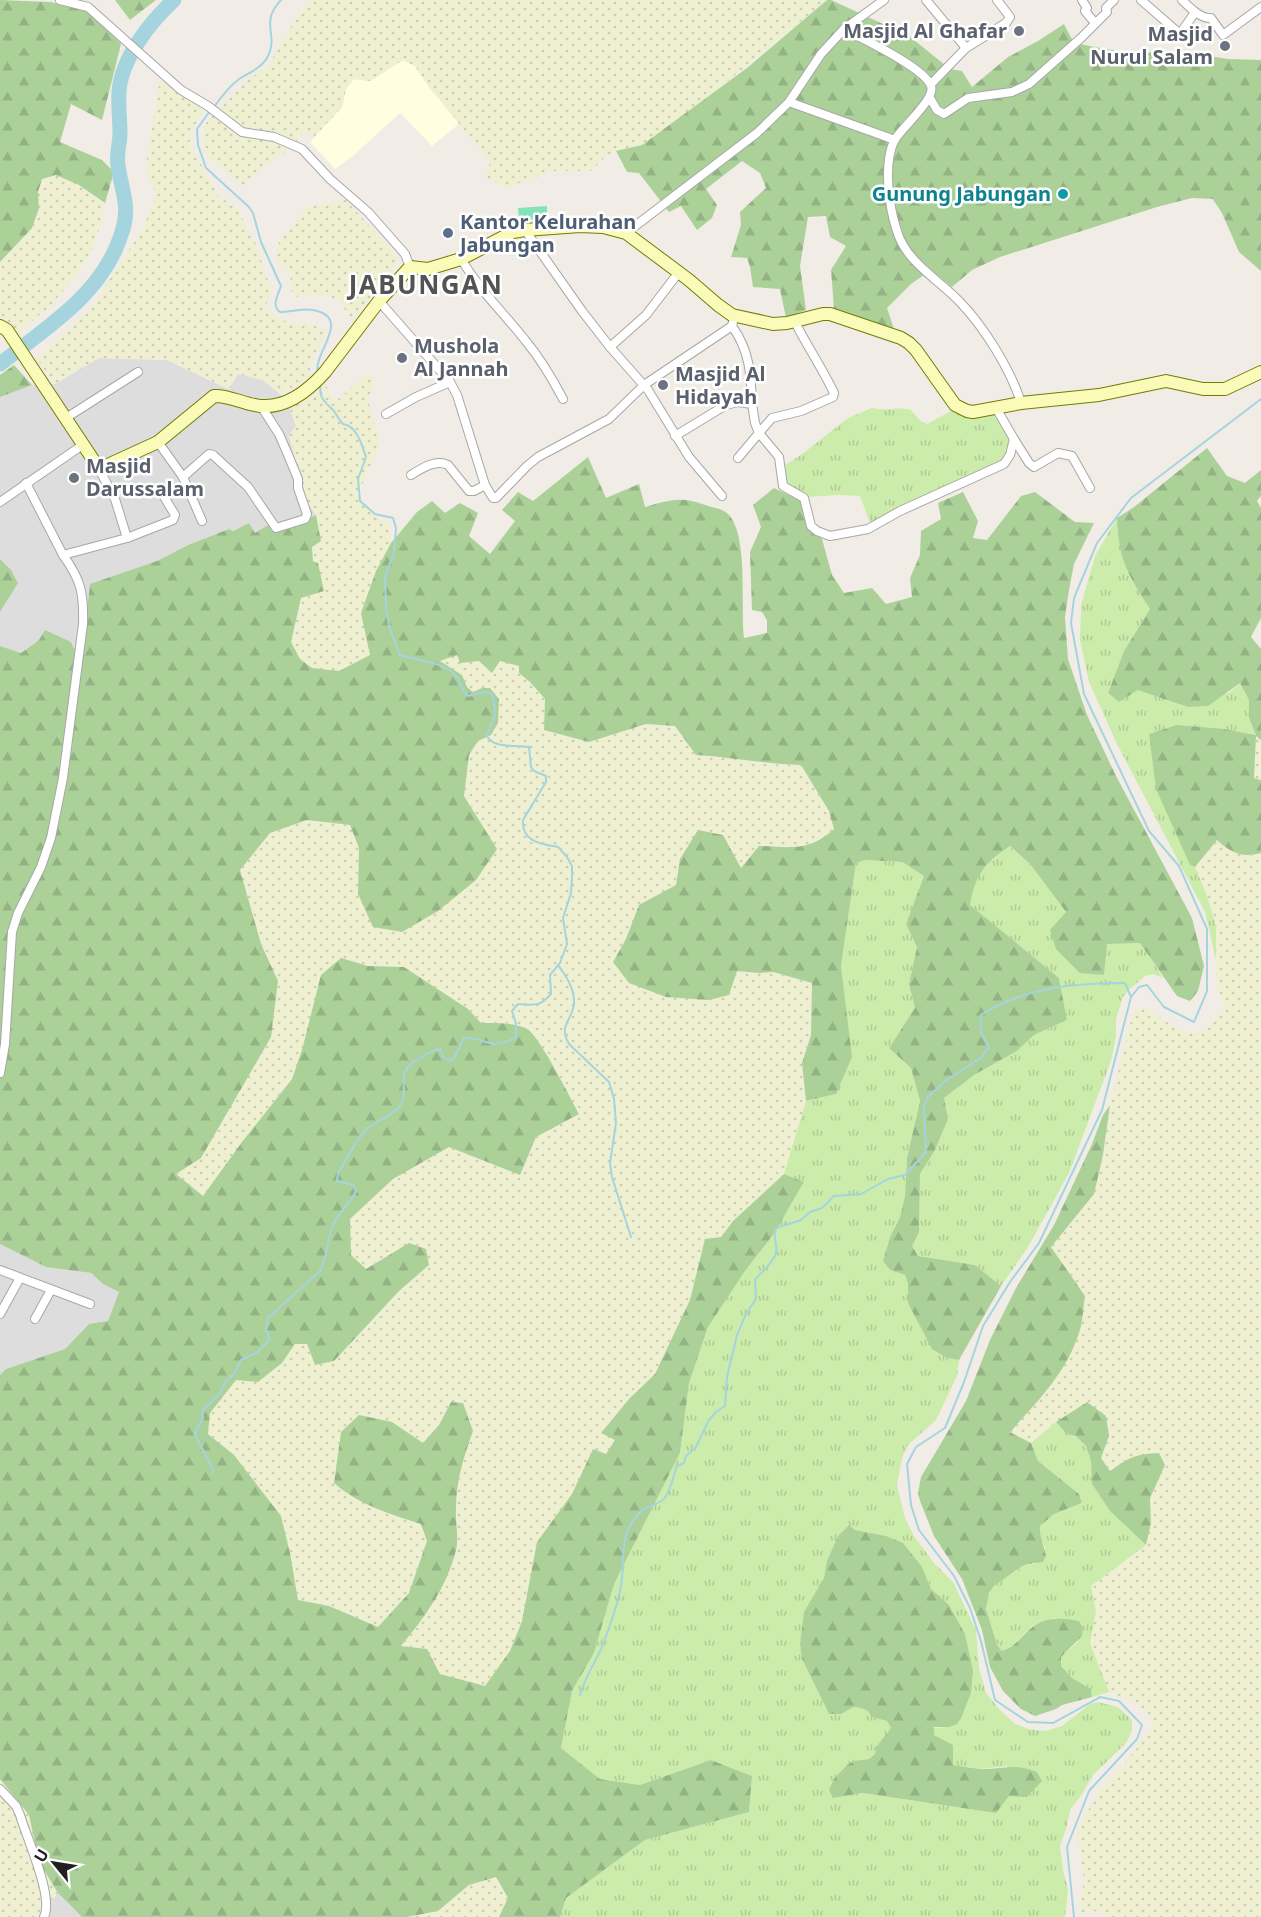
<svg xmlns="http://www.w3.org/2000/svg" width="1261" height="1917" viewBox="0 0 1261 1917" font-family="'Noto Sans',sans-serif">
  <defs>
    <pattern id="farmland-dots" width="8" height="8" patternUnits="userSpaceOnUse" patternTransform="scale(1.5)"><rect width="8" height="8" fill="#eef0d1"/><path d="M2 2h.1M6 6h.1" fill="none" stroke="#ccceb3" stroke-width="1.8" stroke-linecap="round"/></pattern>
    <pattern id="grass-tufts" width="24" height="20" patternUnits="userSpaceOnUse" patternTransform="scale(1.5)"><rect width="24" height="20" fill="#ccecab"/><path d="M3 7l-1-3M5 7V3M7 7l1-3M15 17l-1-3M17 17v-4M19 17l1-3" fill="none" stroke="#afca93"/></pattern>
    <pattern id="forest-firs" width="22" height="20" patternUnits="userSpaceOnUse" patternTransform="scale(1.5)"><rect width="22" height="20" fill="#abd199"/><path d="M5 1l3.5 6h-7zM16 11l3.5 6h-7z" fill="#93b384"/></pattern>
  </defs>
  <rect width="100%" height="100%" fill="#f1ede6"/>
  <g fill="#dedddd">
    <polygon points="98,358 167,360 228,389 238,374 263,380 280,394 289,406 296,426 289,435 301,482 299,490 316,515 276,533 255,533 249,523 232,531 229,529 188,545 157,561 83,649 74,650 39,640 20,653 0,646 0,612 18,583 11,570 0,559 0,397 32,385 55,384"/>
    <polygon points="0,1244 46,1267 91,1273 103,1284 119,1292 108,1321 88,1325 65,1349 6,1369 0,1375"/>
    <polygon points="58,1893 82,1917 38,1917"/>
  </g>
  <polygon fill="#fffee0" points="403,60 415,66 429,87 460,123 432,146 400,113 354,155 335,169 310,142 342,107 346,89 354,79 370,81"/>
  <g fill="url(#farmland-dots)">
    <polygon points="309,0 827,0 706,99 642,145 607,155 591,171 551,171 506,188 484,176 490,168 488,159 429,87 415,66 403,60 370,81 354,79 346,89 342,107 314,137 304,132 291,148 256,172 244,186 207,157 202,137 204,126 213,114 248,80 269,65 283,39"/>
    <polygon points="160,78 179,94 205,109 197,120 189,143 218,195 238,210 255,242 272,292 265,307 288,323 309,323 328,331 310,362 310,378 280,394 263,380 238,374 229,389 167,360 99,358 55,384 37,359 91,308 143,228 156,196 146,165"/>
    <polygon points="56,175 79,185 105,203 103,217 94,246 78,273 50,306 18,333 0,315 0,262 32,228 39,208 38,192 42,179"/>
    <polygon points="346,200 400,260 352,320 338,299 317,295 292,297 290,272 276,260 278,244 306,207"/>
    <polygon points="368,373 374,381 368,400 380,445 358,494 374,516 388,523 391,543 376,571 361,612 370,655 339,671 312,668 300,659 291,642 301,598 324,591 313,561 312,546 321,541 316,515 299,490 301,482 289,435 296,426 289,406 323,380 335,402"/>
    <polygon points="458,654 479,661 500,661 520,666 519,673 530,682 545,699 545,730 589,742 646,724 676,726 696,755 733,757 766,764 801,765 829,811 834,829 821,841 803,847 759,846 741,869 723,835 680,859 677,885 660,895 626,939 613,962 759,973 773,972 812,983 811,1035 802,1063 806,1101 784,1174 733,1221 721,1238 705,1239 690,1300 655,1374 629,1399 601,1432 616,1440 606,1454 593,1449 572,1494 537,1542 522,1621 510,1651 485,1687 440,1674 426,1649 401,1646 426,1615 457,1547 456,1506 461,1465 473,1431 451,1402 439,1425 423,1443 392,1422 341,1432 334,1484 378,1510 421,1523 427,1541 409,1593 378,1627 329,1606 298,1600 290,1553 281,1516 234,1455 208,1434 210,1413 236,1380 282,1363 295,1343 307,1344 315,1365 334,1361 399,1291 429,1265 380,1259 366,1269 351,1255 350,1219 393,1179 449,1147 520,1175 536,1137 579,1114 559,1075 529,1030 506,1023 481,1023 468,1009 404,967 368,966 341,958 292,1079 242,1142 203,1196 176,1174 201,1158 244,1082 278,981 261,944 240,870 270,833 307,820 350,825 359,848 358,894 481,822 464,796 469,755 478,741 491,735 482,688 473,692 467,687 462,675 439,661"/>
    <polygon points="1256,735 1261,740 1261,780 1254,778"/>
    <polygon points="1217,840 1227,850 1248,856 1261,853 1261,1917 1110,1917 1099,1911 1085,1912 1081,1912 1079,1909 1084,1881 1077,1837 1080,1824 1099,1792 1145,1739 1153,1726 1148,1715 1134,1702 1109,1692 1090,1643 1096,1611 1091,1586 1146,1545 1151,1523 1150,1498 1165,1465 1126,1460 1110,1472 1101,1458 1109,1436 1087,1402 1056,1422 1031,1443 1010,1432 1047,1391 1085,1296 1051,1247 1094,1194 1103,1155 1110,1105 1133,1012 1144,1007 1186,1034 1206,1030 1224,1008 1216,980 1216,926 1207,896 1195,867"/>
    <polygon points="0,1779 29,1815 39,1862 58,1893 38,1917 0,1917"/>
    <polygon points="497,1877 508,1898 499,1917 407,1917 438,1911 469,1885"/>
  </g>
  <g fill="url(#grass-tufts)" fill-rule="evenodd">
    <path d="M872,408C886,411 897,407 908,409C915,411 917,421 927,424L951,411L965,417L994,412L1012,442L1003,460L898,507L871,525L860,496L838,495L807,497L784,484L785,465L801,455L848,418Z"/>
    <path d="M1117,518C1118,559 1128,575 1150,609L1124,651L1108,693L1119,702L1138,690L1151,693L1162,698L1229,693L1240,683L1249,700V718L1256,735L1224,729L1190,865L1195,867L1207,896L1216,926V960L1205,912L1116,742L1089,682L1080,640L1081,605L1095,556Z"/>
    <path d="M1009,846L1030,864L1066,912L1107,944L1141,943L1163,978L1153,974L1145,976L1131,988L1123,997L1116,1019V1036L1111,1061L1069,1173L1028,1247L1001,1286L975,1265L918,1256L911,1246L919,1232L920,1174L935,1150L948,1119L943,1098L974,1075L1017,1051L1034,1035L1067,1020L1059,978L969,905C975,874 984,865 1009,846Z"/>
    <path d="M865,860L902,862L924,876L906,924L917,947L909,984L915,1008L889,1048L911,1068L920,1101L907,1158L905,1196L900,1217L890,1237L883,1261L890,1270L905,1275L908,1284V1303L947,1358L959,1360L957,1376L936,1420L908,1445L902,1458L897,1485L905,1518L914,1536L934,1563L953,1582L976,1630L979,1668L986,1693L1000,1710L1015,1724L1029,1729L1046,1731L1062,1726L1090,1704L1098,1702L1118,1707L1132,1720V1731L1126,1743L1092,1776L1083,1793L1070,1810L1067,1826L1060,1846L1063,1870L1068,1890L1065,1917H560L566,1898L645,1840L749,1812L752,1776L711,1760L640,1785L600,1779L561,1748L572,1691L594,1653L614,1584L680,1453L689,1383L708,1327L745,1271L773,1235L804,1182L784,1174L806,1101L836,1094L851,1057L841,966L856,863ZM849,1525L855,1530L886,1536L922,1567L931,1589L936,1596L943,1600L965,1634L973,1678L961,1718L949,1727L933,1728L934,1735L953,1765C972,1769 989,1769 1007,1766L996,1813L863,1793L834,1798C842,1773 840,1762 869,1759L875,1754L876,1747L891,1728L887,1721L873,1717L868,1711L861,1708L854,1707L841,1714H829L802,1659L800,1644L805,1612L824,1578L827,1561L838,1536Z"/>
    <path d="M1056,1422L1067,1434L1076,1436L1086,1446L1091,1461L1092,1484L1110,1511L1146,1545L1091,1586L1096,1611L1090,1643L1109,1692L1092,1697L1091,1689L1072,1678L1061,1666V1657L1078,1642L1055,1618L1032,1626L1009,1649L1002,1651C990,1637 980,1605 992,1589C996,1583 1004,1579 1010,1575C1019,1569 1025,1563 1036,1564L1045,1548L1039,1533L1040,1526L1054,1514L1082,1503L1079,1494L1038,1461L1031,1443Z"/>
  </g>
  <g fill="url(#forest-firs)">
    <polygon points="0,0 50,2 87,8 121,44 102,120 71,104 60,142 102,160 114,172 105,203 79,185 56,175 42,179 38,192 39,208 32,228 0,262"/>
    <polygon points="115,0 156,0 130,20"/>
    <polygon points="827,0 831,0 909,36 950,69 962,71 972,87 1008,57 1038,41 1064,24 1074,43 1122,52 1190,53 1228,59 1261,60 1261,271 1239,252 1222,213 1213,199 1192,198 1157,207 1000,257 972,270 952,287 931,270 911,284 887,308 895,332 846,315 834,308 831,270 846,246 830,237 826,216 808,217 800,266 806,310 786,318 780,289 753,287 750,267 747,258 731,257 741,225 740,212 766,188 760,173 742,161 706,189 717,205 712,218 697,230 681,206 669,212 639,173 627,172 616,151 642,145 653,137 747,68"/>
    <polygon points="14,365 32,385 0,397 0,375"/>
    <path d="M1207,448L1227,476L1245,483L1261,470V496L1257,501L1261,508V618L1251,637L1261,649V740L1256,736L1254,778L1261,780V853C1242,858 1231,853 1217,840L1195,867L1190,865L1156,789L1149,734L1177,725L1224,729L1256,735L1249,718V700L1240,683L1208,706L1188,707L1138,690L1119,702L1108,693L1124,651L1150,609C1128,575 1118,559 1117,518L1134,507Z"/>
    <path d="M588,457L606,498L639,484L645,507C672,499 682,496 708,506C715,508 724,509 729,515C749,538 740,608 744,638L767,633V620L762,612L752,610L750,552L761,527L753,505L774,488L801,501L806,525L822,539L832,575L844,593L872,588L886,604L912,597L910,578L920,555L921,531L941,519L938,503L963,492L978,521L973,538L987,540L1021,496L1035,492L1075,522L1094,523L1074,564L1069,590L1065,617L1068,659L1087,715L1116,776L1192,918L1204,966L1198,991L1190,1001L1177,996L1140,943L1107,944L1104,975L1080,973L1056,949L1050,930L1066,912L1030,864L1010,846C984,863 975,876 970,905L1059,978L1067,1020L1034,1035L1017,1051L974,1075L944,1098L948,1119L935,1150L920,1174L919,1232L912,1246L918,1256L975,1265L1001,1286L959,1360L947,1358L932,1349L908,1303V1284L905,1275L890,1270L883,1261L890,1237L900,1217L905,1196L907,1158L920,1101L911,1068L889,1048L915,1008L909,984L917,947L906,924L924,876L902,862L865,860L856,863L841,966L852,1057L836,1094L806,1101L802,1063L811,1035L812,983L773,972L759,973L737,971L729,995L709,1000L666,997L629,983L613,962L626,939L639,905L676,885L680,859L698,830L723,835L741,868L759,846C792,847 808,852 834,829L829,811L801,765C766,764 731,757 696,755L675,726L646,724L589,742L544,730L545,699L530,682L519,673V666L500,661L492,673L479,661L460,663L457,655L440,661L462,675L467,687L473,692L482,688H490L499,699L498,723L491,735L478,741L469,755L464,796L497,849L476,880L438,911L402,932L373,927L358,894L359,848L350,825L307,820L270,833L240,870L261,944L278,981L271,1037L201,1158L176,1174L203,1196L242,1142L292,1079L302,1050L321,975L341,958L368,966L404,967L468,1009L481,1023C497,1023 513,1022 527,1029C539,1035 571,1099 579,1114L536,1137L520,1175L449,1147L393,1179L350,1219L351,1255L366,1269L409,1243L426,1249L429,1265L399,1291L334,1361L315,1365L307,1344H295L282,1363L258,1382L236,1380L210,1413L208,1434L234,1455L281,1516L290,1553L298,1600L329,1606L378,1627L409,1593L427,1541L421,1524C390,1514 359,1505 334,1483L341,1432L359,1415L392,1422L423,1443L439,1425L451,1402L463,1403L473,1431C464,1456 456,1481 456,1508C455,1521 459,1537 456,1550C447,1587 425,1617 401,1646L427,1649L440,1674L485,1686L510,1651L522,1621L537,1542L572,1494L593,1449L606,1454L615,1440L601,1433L629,1399L655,1374L690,1300L705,1239L721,1237L733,1221L784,1174L804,1182L773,1235L745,1271L708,1327L689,1383L680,1453L614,1584L594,1653L572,1691L561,1748L600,1779L640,1785L711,1760L752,1776L749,1812L645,1840L566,1898L560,1917H499L508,1898L496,1877L469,1885L438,1911L407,1917H82L58,1893L39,1862L29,1815L0,1779V1375L6,1369L65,1349L89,1324L108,1321L119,1292L103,1284L91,1273L46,1267L0,1244V646L21,653L39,640L45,630L71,642L74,649H83L90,584L157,561L188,545L229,529L233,531L249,523L255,533L270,524L276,533L316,515L321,541L312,547L313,561L318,563L324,591L301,598L291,642L300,659L312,668L339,671L370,655L361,613L376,571L391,543L417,512L432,501L445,513L460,503L478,513L469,536L490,554L515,521L502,510L518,492L533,501Z"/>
    <polygon points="0,559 11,570 18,583 0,612"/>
    <path d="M1110,1105L1103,1155L1094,1194L1051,1247L1085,1296C1083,1308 1083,1322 1079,1333C1066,1373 1037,1402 1010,1432L1031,1443L1038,1461L1079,1494L1082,1503L1054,1514L1040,1526V1533L1046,1556L1043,1562L1028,1564L1021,1567L994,1586L989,1593L986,1609L997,1645L1002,1651C1012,1648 1018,1641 1025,1634C1040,1617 1058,1617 1079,1621L1083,1628L1082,1636L1061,1657V1666L1072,1678L1091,1689L1092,1697L1062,1705L1056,1709L1035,1716L1021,1709L1003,1691L990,1667L982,1630L962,1579L934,1536L920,1501L918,1493L921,1477L966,1401L990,1340L1016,1288L1054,1225L1092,1144L1103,1115Z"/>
    <path d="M1087,1402L1106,1416L1109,1436L1101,1458L1110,1471C1129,1458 1134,1454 1159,1453L1165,1465L1150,1498L1151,1523L1146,1545L1110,1511L1092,1484L1091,1461L1086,1446L1076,1436L1067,1434L1056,1422Z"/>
    <path d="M849,1525L855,1530L886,1536L903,1543L922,1567L931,1589L949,1605L965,1634L973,1671L971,1693L961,1718L957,1724L949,1727H934V1735L953,1745V1765C965,1767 976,1769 988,1769C1008,1768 1018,1764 1037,1772L1042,1781L1027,1797L1009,1796L996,1813L863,1793L833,1798L829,1790L834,1779L847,1765L854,1761L869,1759L875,1754L876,1747L891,1728L887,1721L872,1717L868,1711L861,1708L854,1707L841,1714H829L802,1659L800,1644L804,1612L824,1578L827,1561L838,1536Z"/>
  </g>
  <polygon fill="#82e2ba" points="547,206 547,219 519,220 518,208"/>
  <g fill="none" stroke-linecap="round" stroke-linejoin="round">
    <g stroke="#a5d4df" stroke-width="2">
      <path d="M214,107C221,97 230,86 239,79C249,73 263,67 268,56C279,35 259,23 281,0"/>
      <path d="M210,111L197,129L198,145L206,168L249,207L253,213L261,242L281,286C278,295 271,306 280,312C291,312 303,308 313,310C354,318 312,353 318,373"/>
      <path d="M558,965C566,976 575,989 574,1004C572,1021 558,1025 569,1044L609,1082L614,1099L616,1123L610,1163L612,1177L631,1237"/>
      <path d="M213,1473C210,1457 199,1448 195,1433L203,1418L202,1411L220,1393L225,1382L234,1374L241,1360L258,1352L270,1339L266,1330L268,1318L320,1271C329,1255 326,1235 336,1219C342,1209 351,1202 356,1191L353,1185L337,1181L338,1173C347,1159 355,1141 366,1130C377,1120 391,1117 400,1106C409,1094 398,1077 409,1066C416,1059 427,1054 437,1049L441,1050L443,1057L449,1061L453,1060L464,1038C487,1037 489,1052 516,1037V1024L512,1011L518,1004C534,1005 540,1007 551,994L550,975L560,963L567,944L563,918L571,893L572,877V866L567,857L558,847C542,844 521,842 523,820L546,782V776L534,771L531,767L529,747C514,744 495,750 486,735C495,722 498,708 491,693L483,692L468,696C461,690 461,681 455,675C441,661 418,661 400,655L390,629L386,609L385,576L394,553L396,528L393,518L375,514L360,501L358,479L366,457C362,445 357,426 343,424C339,420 337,415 334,411C324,401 320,400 320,384"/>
      <path d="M580,1695C585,1678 594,1664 601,1649C609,1629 620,1599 622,1578C624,1556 620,1536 636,1517C645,1505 653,1507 663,1500C668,1496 675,1474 676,1467L684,1463L686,1456L696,1447L709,1420L716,1412L725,1406L727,1377L737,1335L746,1314L756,1299L755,1280C761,1272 774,1262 776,1253C778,1244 772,1237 776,1228L801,1220L810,1212L822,1208L834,1196L861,1194L888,1179L905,1175L926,1152L924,1108L927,1098L945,1081L982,1057L989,1047L981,1033V1015C1025,987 1074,983 1125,983L1131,997"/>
      <polyline points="1074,1917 1067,1847 1089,1791 1137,1739 1142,1725 1119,1701 1100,1697 1053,1723 1028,1722 995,1700 981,1641 970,1608 954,1576 919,1530 911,1505 907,1464 916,1447 945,1428 964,1382 983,1326 1010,1282 1039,1243 1102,1110 1131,997 1139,987 1147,985 1164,1007 1194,1022 1207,991 1207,929 1179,866 1149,831 1084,694 1071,623 1074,598 1097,543 1131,498 1261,399"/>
    </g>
    <path stroke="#a5d4df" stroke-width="15" d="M0,364C47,327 104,293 122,232C131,206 121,190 118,165C116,154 120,144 120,133C120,120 118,106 119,92C121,59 150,22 174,0"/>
    <defs>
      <g id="street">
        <polyline points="60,0 88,7 181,90 208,106 242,132 274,137 302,149 330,179 368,212 405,254 410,267"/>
        <polyline points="926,0 966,48"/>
        <polyline points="1082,0 1087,8 1085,11 1095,23"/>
        <polyline points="1141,0 1180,34 1195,12"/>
        <path d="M1182,0C1190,8 1201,19 1211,18L1223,35L1261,7"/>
        <path d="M844,29C863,39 925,68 931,86C936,99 901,128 894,141C883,165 889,207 897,231C906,262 938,279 960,302C984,327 1011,370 1021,403"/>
        <polyline points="931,84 966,48 1006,23 1010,17 997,0"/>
        <polyline points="930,98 937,110 944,114 968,98 1012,92 1029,84 1081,38 1107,12 1106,8 1114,0"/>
        <polyline points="789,102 895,140"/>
        <polyline points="525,230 582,311 610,347 648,390 689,457 722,496"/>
        <polyline points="626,233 757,133 789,102 821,54 844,29 884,0"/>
        <path d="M461,259C481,292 502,311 525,340C540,358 552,378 563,399"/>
        <polyline points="379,301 450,382 457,395 485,485 493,498 496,498 527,466 538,457 609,419 644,385 732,326"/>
        <path d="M733,322L732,326C750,351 751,375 752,404"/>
        <path d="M795,322C807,346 822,368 834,393L833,397L801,411L772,418L759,433L779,457L783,486L804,498L811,526L817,531L830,536L868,529L900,511L1004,464L1010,455L1014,439L996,408"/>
        <polyline points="610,347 646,315 679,272"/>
        <polyline points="386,414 416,397 450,382"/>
        <polyline points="66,418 138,372"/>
        <polyline points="675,436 726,405 738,402 752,404 755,423 759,433 738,458"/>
        <polyline points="1014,439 1029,463 1034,467 1058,453 1072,456 1090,488"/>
        <polyline points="158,442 183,477 202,521"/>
        <polyline points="98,467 115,499 127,538"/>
        <path d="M411,475C422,468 436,459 448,465L469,491H474L485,485"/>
        <polyline points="183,477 209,454 213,455 248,487 276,528 305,519 307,514 298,488 298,479 289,457 279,434 261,406"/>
        <polyline points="26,483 63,555 127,538 173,520 175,515 163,495"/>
        <polyline points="0,502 84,444"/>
        <path d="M0,1073L5,1044L12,932L18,913L41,867L51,838L63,778L83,624C84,593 81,580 63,555"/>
        <polyline points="0,1270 90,1304"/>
        <polyline points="0,1314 20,1278"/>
        <polyline points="35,1319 51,1290"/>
        <path d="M0,1789L16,1806L20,1815C27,1839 54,1897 44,1917"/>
      </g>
      <path id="secondary" d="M0,326L7,330L98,467L101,468L158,442L214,396C227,395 242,403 255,405C283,411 308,391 325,372L379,301L410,267L428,269L461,259L513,232L525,230L580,226L603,227L626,233L689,280L718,305L732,315L773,324L787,323L823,314H830L901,338L909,343L916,350L955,405L967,411L973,412L1021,403L1099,395L1166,381L1203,389H1225L1261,372"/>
    </defs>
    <use href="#street" stroke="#a7a7a7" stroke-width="10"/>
    <use href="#secondary" stroke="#727c01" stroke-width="14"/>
    <use href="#street" stroke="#fff" stroke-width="8"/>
    <use href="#secondary" stroke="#fafbb9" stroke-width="12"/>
  </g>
  <g fill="#6b7280" stroke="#fff" stroke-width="2">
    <circle cx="1019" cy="31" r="6"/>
    <circle cx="1225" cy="46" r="6"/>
    <circle cx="402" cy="358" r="6"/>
    <circle cx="663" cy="385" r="6"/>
    <circle cx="74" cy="478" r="6"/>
  </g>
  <circle fill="#0f9aa8" stroke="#fff" stroke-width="2" cx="1063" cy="194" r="6"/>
  <circle fill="#5c6f8a" stroke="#fff" stroke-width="2" cx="448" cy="233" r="6"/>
  <g text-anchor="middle" stroke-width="5" stroke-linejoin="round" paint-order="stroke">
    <g font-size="20" font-weight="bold" fill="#5b616d" stroke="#fff" text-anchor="start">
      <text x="1007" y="38" text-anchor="end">Masjid Al Ghafar</text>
      <text x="1213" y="41" text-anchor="end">Masjid<tspan x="1213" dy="23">Nurul Salam</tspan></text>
      <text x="414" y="353">Mushola<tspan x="414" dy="23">Al Jannah</tspan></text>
      <text x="675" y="381">Masjid Al<tspan x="675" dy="23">Hidayah</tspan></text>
      <text x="86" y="473">Masjid<tspan x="86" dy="23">Darussalam</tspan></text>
    </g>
    <g font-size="20" font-weight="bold" fill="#0d838f" stroke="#fff" text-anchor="end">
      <text x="1051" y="201">Gunung Jabungan</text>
    </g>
    <g font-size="20" font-weight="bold" fill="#4e5e75" stroke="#fff" text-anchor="start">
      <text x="460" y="229">Kantor Kelurahan<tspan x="460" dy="23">Jabungan</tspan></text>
    </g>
    <g font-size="26" font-weight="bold" letter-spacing="1.5" fill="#535353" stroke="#fff">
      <text x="426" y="294">JABUNGAN</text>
    </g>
  </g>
  <g transform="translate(54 1863) rotate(300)" stroke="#ffffff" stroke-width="4.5" paint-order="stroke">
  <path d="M0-4.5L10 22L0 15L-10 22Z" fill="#202020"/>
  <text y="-9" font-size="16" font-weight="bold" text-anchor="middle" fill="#202020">U</text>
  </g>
</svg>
